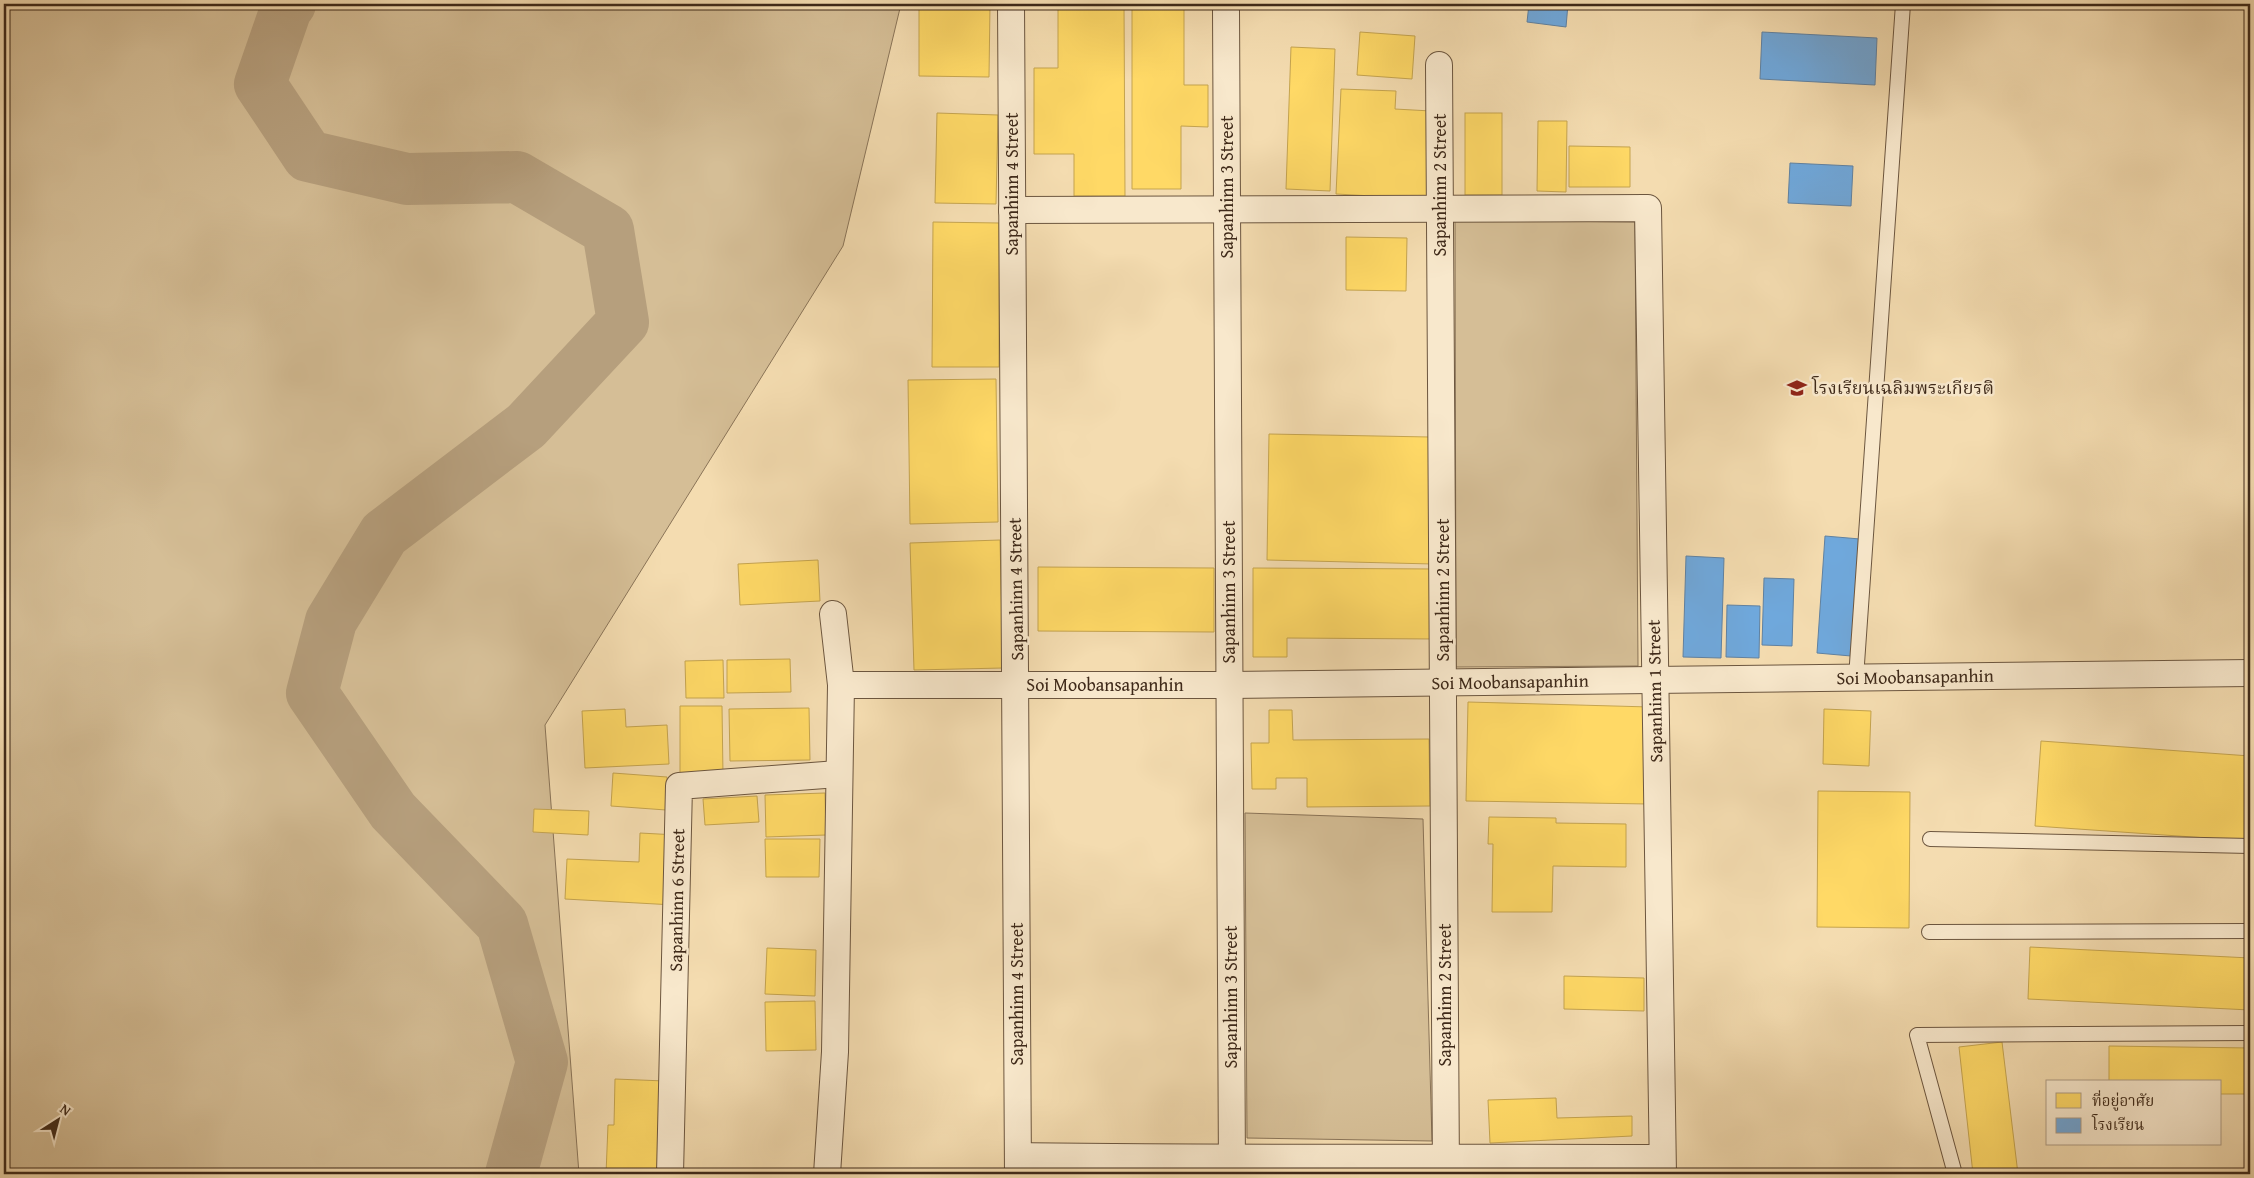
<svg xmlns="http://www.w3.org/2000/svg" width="2254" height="1178" viewBox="0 0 2254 1178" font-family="'Gentium Book Plus','Noto Serif Thai',serif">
  <rect width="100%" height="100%" fill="#f4dcb0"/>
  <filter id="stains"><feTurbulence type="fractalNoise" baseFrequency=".004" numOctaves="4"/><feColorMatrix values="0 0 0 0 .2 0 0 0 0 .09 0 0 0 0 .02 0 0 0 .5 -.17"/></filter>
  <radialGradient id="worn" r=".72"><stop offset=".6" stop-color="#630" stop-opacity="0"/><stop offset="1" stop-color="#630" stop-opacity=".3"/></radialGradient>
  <g fill="#d5be96" stroke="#8a7458">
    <polygon points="4,4 901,4 843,246 545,725 579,1174 4,1174"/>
    <polygon points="1455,220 1635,222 1638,666 1456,667"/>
    <polygon points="1245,813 1423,819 1432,1141 1247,1138"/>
  </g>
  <g fill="#ffd966" stroke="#c5a44f">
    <polygon points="919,4 990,4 989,77 919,76"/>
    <polygon points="1058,4 1124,4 1125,196 1074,196 1074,154 1034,154 1034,68 1058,68"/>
    <polygon points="1132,8 1184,8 1184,85 1208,85 1208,127 1181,126 1181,189 1132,189"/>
    <polygon points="1360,32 1415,36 1412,79 1357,75"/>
    <polygon points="1291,47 1335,49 1330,191 1286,189"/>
    <polygon points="1341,89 1396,91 1395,109 1431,111 1428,199 1336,194"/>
    <polygon points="937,113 998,115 996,204 935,203"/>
    <rect x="1465" y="113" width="37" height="82"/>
    <polygon points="1538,121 1567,121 1566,192 1537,191"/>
    <polygon points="1569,146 1630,147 1630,187 1569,187"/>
    <polygon points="933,222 999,223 999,367 932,367"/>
    <polygon points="1346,237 1407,238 1406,291 1346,290"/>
    <polygon points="996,379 998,522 910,524 908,380"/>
    <polygon points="1269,434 1430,437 1433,564 1267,560"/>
    <polygon points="1000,540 1003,668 914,670 910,543"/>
    <polygon points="818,560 820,601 740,605 738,564"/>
    <polygon points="1038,567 1214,568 1214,632 1038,631"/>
    <polygon points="1253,568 1436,569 1436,639 1287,638 1287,657 1253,657"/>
    <polygon points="790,659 791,692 727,693 727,660"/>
    <polygon points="723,660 724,698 686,698 685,661"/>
    <polygon points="1468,702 1650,707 1648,804 1466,801"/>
    <polygon points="680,706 722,706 723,775 680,777"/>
    <polygon points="809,708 810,760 730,761 729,709"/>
    <polygon points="625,709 626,727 667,725 669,764 585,768 582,711"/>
    <polygon points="1824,709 1871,711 1869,766 1823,764"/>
    <polygon points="1269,710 1292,710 1293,740 1429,739 1430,806 1307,807 1307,778 1276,778 1276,789 1252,789 1251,743 1269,743"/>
    <polygon points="2041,741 2250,756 2250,841 2035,826"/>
    <polygon points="613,773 667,777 666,810 611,806"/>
    <polygon points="1818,791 1910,792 1909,928 1817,927"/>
    <polygon points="825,793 826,835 766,837 765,795"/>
    <polygon points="757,796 759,822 705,825 703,799"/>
    <polygon points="534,809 589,811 588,835 533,832"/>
    <polygon points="1489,817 1556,818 1556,823 1626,824 1626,867 1553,866 1552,912 1492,912 1493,844 1488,844"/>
    <polygon points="640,833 677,835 674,905 565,899 567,859 639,862"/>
    <polygon points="765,839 820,839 819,877 766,877"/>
    <polygon points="2030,947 2250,958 2250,1010 2028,999"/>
    <polygon points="767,948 816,950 815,996 765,994"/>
    <polygon points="1564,976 1644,978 1644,1011 1564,1009"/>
    <polygon points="815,1001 816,1050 766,1051 765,1002"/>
    <polygon points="2002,1042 2018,1174 1973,1174 1959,1047"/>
    <polygon points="2109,1046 2250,1048 2250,1094 2220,1094 2220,1082 2109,1082"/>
    <polygon points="615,1079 665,1081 662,1174 606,1174 608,1125 614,1125"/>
    <polygon points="1556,1098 1557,1118 1632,1116 1632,1136 1490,1143 1488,1100"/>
    <rect x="1250" y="1171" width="89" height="3"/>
  </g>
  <g fill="#6fa8dc" stroke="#6082a2">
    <polygon points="1529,4 1568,4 1566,27 1527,22"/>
    <polygon points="1833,4 1877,4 1876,8"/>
    <polygon points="1762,32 1877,38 1875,85 1760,79"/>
    <polygon points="1790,163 1853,166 1851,206 1788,203"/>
    <polygon points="1825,536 1860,539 1851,656 1817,653"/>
    <polygon points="1686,556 1724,558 1721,658 1683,657"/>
    <polygon points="1764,578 1794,579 1792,646 1762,645"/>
    <polygon points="1727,605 1760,606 1759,658 1726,657"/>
  </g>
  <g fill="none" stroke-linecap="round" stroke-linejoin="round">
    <polyline stroke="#b69f7d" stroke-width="52" points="290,4 286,9 260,84 308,156 407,179 517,177 608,230 623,322 526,426 384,534 331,621 312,693 393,811 502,924 542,1062 511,1174"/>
    <defs>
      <g id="service">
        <polyline points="1856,678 1903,4"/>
        <polyline points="1930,839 2250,846"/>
        <polyline points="1929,932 2250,931"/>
        <polyline points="1955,1174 1917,1035 2250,1033"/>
      </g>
      <g id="minor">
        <polyline points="1011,4 1018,1174"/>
        <polyline points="1226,11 1232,1174"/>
        <polyline points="1439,65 1446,1174"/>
        <polyline points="1012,210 1648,208 1663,1174"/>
        <polyline points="833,614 841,685 1230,685 2250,673"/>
        <path d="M1018,1156C1233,1159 1448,1157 1662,1158"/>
        <polyline points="670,1174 679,786 838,774"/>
        <polyline points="827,1174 835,1052 841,685"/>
      </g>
    </defs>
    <use href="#service" stroke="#6c563f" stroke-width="16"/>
    <use href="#minor" stroke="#6c563f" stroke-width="28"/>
    <use href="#service" stroke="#f8e8cc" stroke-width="14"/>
    <use href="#minor" stroke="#f8e8cc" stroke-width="26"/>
  </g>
  <defs>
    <symbol id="school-bare" viewBox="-9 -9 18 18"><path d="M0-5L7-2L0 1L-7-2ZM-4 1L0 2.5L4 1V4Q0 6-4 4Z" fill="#8f2418" stroke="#f8e8cc" stroke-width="2.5" paint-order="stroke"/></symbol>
  </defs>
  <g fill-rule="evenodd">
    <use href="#school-bare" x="1783" y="374" width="28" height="28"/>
  </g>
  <g text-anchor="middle" stroke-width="5" stroke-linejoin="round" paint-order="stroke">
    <g font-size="18" fill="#3e2919" stroke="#f8e8cc">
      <text transform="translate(1012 184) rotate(-90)" y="6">Sapanhinn 4 Street</text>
      <text transform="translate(1440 185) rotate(-90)" y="6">Sapanhinn 2 Street</text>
      <text transform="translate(1227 187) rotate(-90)" y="6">Sapanhinn 3 Street</text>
      <text transform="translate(1016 589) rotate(-91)" y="6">Sapanhinn 4 Street</text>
      <text transform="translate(1443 590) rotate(-90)" y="6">Sapanhinn 2 Street</text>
      <text transform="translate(1229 592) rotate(-90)" y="6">Sapanhinn 3 Street</text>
      <text transform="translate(1915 677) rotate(-1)" y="6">Soi Moobansapanhin</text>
      <text transform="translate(1510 682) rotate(-1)" y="6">Soi Moobansapanhin</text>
      <text x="1105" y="691">Soi Moobansapanhin</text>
      <text transform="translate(1655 691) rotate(-91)" y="6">Sapanhinn 1 Street</text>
      <text transform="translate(677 900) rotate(-89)" y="6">Sapanhinn 6 Street</text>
      <text transform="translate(1017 994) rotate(-90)" y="6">Sapanhinn 4 Street</text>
      <text transform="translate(1445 995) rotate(-90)" y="6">Sapanhinn 2 Street</text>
      <text transform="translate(1231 997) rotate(-90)" y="6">Sapanhinn 3 Street</text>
    </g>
    <g font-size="18" fill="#3e2919" stroke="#f8e8cc" text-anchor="start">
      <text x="1812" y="394">โรงเรียนเฉลิมพระเกียรติ</text>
    </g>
  </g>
  <rect width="2254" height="1178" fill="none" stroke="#f4dcb0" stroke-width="20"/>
  <rect x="5" y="5" width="2244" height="1168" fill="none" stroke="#3e2919" stroke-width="2.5"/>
  <rect x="10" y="10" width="2234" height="1158" fill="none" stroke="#3e2919"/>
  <rect x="2046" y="1080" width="175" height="65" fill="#f8e8cc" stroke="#ae9c84"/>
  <rect x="2056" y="1093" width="25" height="15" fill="#ffd966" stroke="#ae9c84"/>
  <text x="2092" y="1106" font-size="15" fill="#3e2919">ที่อยู่อาศัย</text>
  <rect x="2056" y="1118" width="25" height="15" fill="#6fa8dc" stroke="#ae9c84"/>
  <text x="2092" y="1130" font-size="15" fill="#3e2919">โรงเรียน</text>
  <g transform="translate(58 1120) rotate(36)" stroke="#f8e8cc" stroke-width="4" paint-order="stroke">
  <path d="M0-4L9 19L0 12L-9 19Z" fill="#3e2919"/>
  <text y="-8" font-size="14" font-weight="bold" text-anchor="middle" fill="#3e2919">N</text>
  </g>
  <rect width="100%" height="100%" filter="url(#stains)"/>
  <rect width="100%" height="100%" fill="url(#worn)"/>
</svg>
